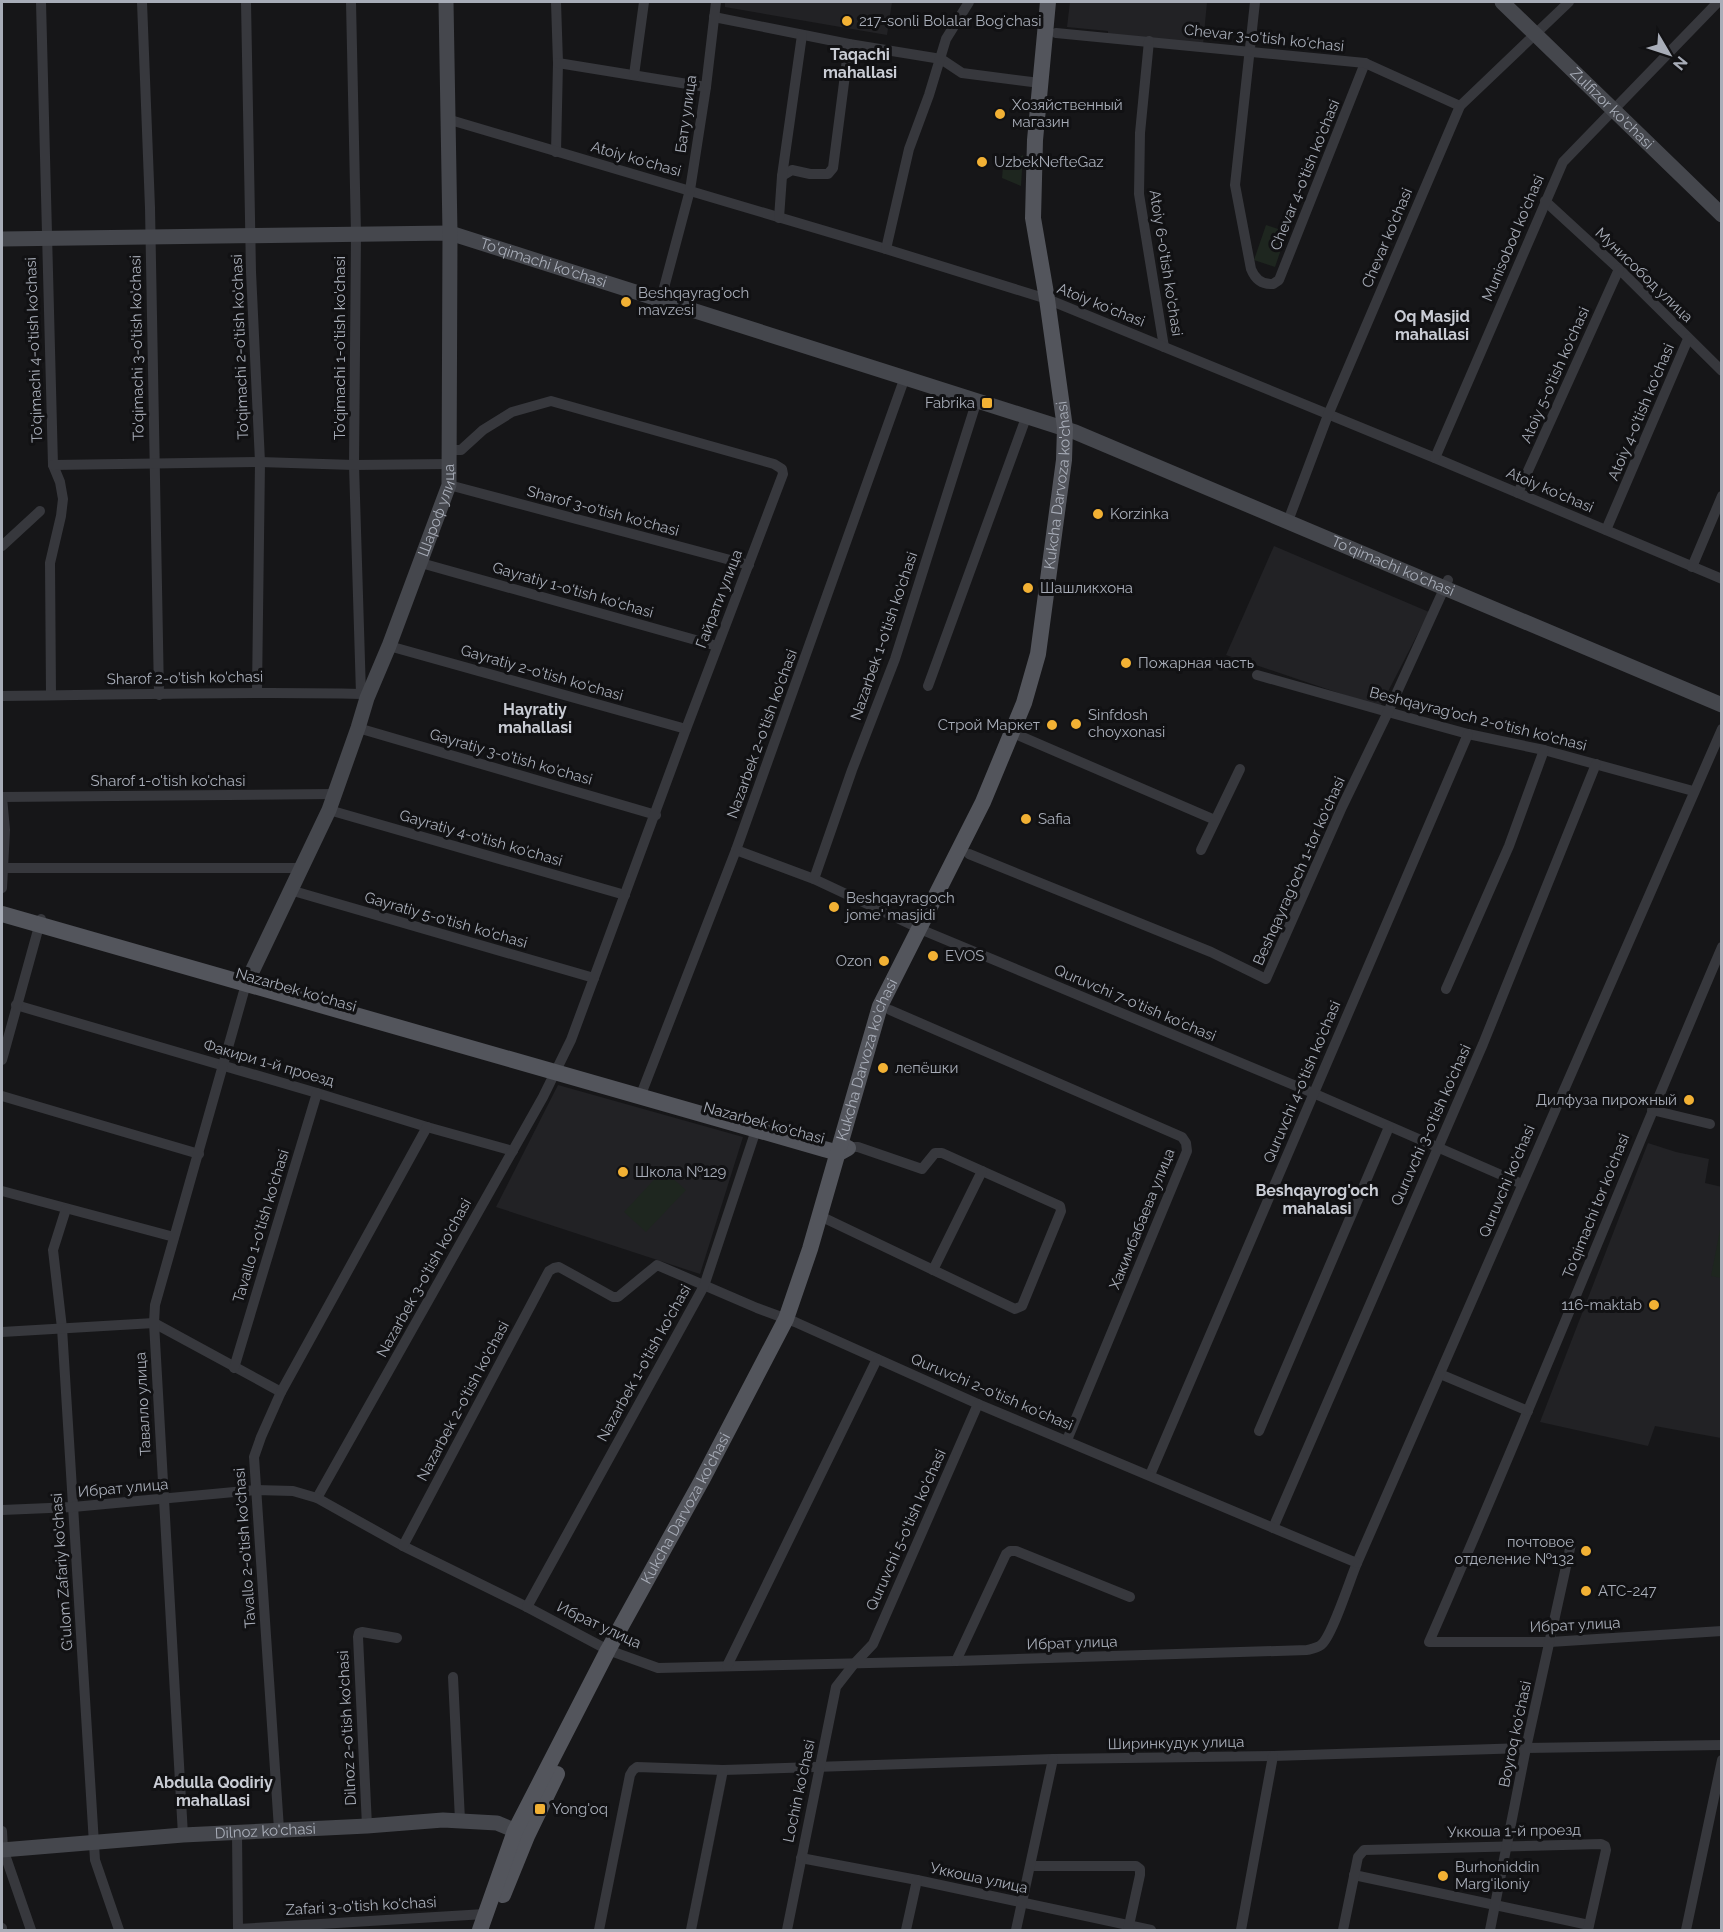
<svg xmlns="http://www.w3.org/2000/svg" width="1723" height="1932" viewBox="0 0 1723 1932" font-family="Raleway,sans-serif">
  <rect width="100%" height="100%" fill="#161618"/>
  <g fill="#222225">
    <polygon points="725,2 892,2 887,35 725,7"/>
    <polygon points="1070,2 1207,2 1203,45 1108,37 1108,31 1067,27"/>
    <polygon points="1274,546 1429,612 1380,707 1226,655"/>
    <polygon points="558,1085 743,1137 700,1274 496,1207"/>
    <polygon points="1648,1143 1676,1152 1709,1159 1705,1183 1722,1187 1721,1438 1655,1426 1648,1446 1540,1422"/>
  </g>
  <g fill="#1e261f">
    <polygon points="1023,155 1021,186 1002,178 1003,167"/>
    <polygon points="1266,225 1287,232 1275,267 1254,260"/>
    <polygon points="663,1170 686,1190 646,1232 624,1212"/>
    <polygon points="1721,1225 1721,1278 1711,1276"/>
  </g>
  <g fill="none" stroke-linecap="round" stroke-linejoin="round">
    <g stroke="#37383d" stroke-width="10">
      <polyline points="41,2 53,465 60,482 63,499 61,516 50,563 51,695"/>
      <polyline points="142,2 150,208 159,695"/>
      <polyline points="246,2 251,272 260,462 257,691"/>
      <polyline points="351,2 356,234 354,465 361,694"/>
      <polyline points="556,2 558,63 556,152"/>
      <path d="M1255,2L1235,185L1251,269C1255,279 1262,285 1273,284L1279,280L1365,63"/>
      <polyline points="714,17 849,44 941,59 962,73 1040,83"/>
      <polyline points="1056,33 1365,63 1460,106"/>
      <polyline points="1149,41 1140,133 1139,194 1164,347"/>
      <polyline points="558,63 706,87"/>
      <polyline points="634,75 644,2"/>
      <polyline points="447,119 886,249 1047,299 1435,458 1722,579"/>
      <polyline points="782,176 792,170 810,174 828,174 833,168 849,44"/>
      <polyline points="1545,201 1619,269 1722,371"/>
      <polyline points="779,218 782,176 802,35"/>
      <polyline points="886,249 909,149 929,95 946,39 969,2"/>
      <polyline points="661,299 690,190 706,87 716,2"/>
      <polyline points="1435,458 1563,162 1718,2"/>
      <polyline points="53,465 260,462 354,465 450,464"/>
      <polyline points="449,485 749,565"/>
      <polyline points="1518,493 1619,269"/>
      <polyline points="1288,521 1328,415 1460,106 1569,2"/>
      <polyline points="1606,530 1688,339"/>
      <polyline points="2,546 40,511"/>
      <polyline points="421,563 717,646"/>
      <polyline points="1692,567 1722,496"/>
      <polyline points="389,646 686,729"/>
      <polyline points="1257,675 1388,712 1468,734 1544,750 1693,791"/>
      <polyline points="928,686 1027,415"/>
      <path d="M2,696C121,695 241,691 361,694L366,697"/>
      <polyline points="358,728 656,815"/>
      <polyline points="1013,733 1215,820"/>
      <polyline points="2,797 334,794"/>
      <polyline points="2,797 5,830 2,888"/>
      <polyline points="329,810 625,895"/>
      <polyline points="736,850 814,879 927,932 1313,1093 1522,1184"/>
      <polyline points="1201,850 1240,769"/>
      <polyline points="969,854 1211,952 1266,979 1342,807 1388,712 1448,580"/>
      <polyline points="3,868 301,868"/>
      <polyline points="814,879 852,770 895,659 977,400"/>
      <polyline points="290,890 594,978"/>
      <path d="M1722,947C1623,1178 1530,1412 1429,1642H1550L1722,1631"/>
      <polyline points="1446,989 1509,846 1544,750"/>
      <polyline points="16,1005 317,1093 427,1127 513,1151"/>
      <polyline points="890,1010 1182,1137 1186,1143 1187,1151 1067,1440"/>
      <polyline points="2,1060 41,919"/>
      <polyline points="2,1096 199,1154"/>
      <polyline points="640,1097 736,850 905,377"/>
      <polyline points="1652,1110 1710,1124"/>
      <polyline points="2,1191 174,1237"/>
      <polyline points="66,1209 53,1250 62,1328 95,1860 119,1930"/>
      <polyline points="820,1216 1015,1309 1022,1306 1061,1211 1060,1206 942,1153 935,1153 922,1169 858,1147 850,1147"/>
      <polyline points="933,1270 982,1171"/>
      <polyline points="2,1332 154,1323 281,1392"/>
      <polyline points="234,1368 317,1093"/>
      <polyline points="1440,1374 1528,1411"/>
      <polyline points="1259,1431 1389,1127"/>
      <polyline points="1150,1475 1468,734"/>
      <polyline points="317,1498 543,1097 571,1040 686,729 783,474 782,469 774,464 551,401 512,412 483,430 461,450 450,450"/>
      <path d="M2,1510L73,1507L256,1490L293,1491L317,1498L403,1546L527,1607L608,1650L658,1668L956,1661L1307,1650C1311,1649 1317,1648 1321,1645C1332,1637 1350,1579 1357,1563L1722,729"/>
      <polyline points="1273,1528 1483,1044 1596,764"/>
      <polyline points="403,1546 549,1271 554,1268 559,1267 613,1297 618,1297 657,1265 757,1308 795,1322 978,1404 1357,1563"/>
      <polyline points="527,1607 704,1286 759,1121"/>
      <polyline points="956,1661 1006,1554 1010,1551 1016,1551 1130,1597"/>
      <polyline points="727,1666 877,1359"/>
      <polyline points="453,1677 460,1820"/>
      <polyline points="367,1826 358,1637 359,1633 362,1632 397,1638"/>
      <polyline points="279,1829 254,1457 261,1437 281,1392 427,1127"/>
      <polyline points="2,1831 3,1849 31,1930"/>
      <polyline points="237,1832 238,1930"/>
      <polyline points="183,1835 154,1323 155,1305 246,984"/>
      <polyline points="801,1858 917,1880 1151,1930"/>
      <polyline points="1031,1866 1136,1866 1140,1869 1140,1875 1128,1930"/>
      <polyline points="1354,1875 1589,1925"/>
      <polyline points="2,1928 2,1930"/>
      <polyline points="238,1929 485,1914"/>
      <polyline points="599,1930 630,1775 633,1770 637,1767 723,1770 1053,1759 1273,1756 1526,1748 1722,1745"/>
      <polyline points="691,1930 723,1770"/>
      <polyline points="787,1930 836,1687 854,1664 873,1644 978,1404"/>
      <polyline points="906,1930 917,1880"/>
      <polyline points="1016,1930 1053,1759"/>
      <polyline points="1241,1930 1273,1756"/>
      <polyline points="1343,1930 1358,1857 1364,1850 1601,1844 1605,1846 1606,1850 1588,1930"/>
      <polyline points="1490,1930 1526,1748 1571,1544"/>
      <polyline points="1686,1930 1722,1760"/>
    </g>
    <g stroke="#45474d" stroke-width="15">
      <path id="s1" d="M1502,2L1722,215"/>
      <path id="s2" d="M2,239L450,233L1075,432L1722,705"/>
      <path id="s3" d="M246,984L329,810L358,728L367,698L389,646L449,485L450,233L446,2"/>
      <path id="s4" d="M2,1850L183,1835L367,1826L443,1820L497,1823L526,1835"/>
    </g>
    <g stroke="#53555c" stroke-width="16">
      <polyline points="2,914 824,1149 839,1153 848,1148"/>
      <polyline points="503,1895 527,1836 557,1774"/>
      <path id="s5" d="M480,1930L515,1831L608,1650L702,1480L786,1319L810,1249L880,1006L983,802L1024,703L1038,654L1064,460L1065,428L1047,299L1033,218L1035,140L1048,2"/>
    </g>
  </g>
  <g fill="#f2b134" stroke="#111113" stroke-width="2">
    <circle cx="847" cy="21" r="6"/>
    <circle cx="1000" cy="114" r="6"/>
    <circle cx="982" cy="162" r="6"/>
    <circle cx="626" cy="302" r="6"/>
    <rect x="981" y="397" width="12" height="12" rx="3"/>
    <circle cx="1098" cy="514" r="6"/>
    <circle cx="1028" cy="588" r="6"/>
    <circle cx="1126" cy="663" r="6"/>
    <circle cx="1076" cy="724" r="6"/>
    <circle cx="1052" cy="725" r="6"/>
    <circle cx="1026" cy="819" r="6"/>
    <circle cx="834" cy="907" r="6"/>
    <circle cx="933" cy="956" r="6"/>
    <circle cx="884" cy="961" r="6"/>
    <circle cx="883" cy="1068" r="6"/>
    <circle cx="1689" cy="1100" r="6"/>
    <circle cx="623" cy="1172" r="6"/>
    <circle cx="1654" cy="1305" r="6"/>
    <circle cx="1586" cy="1551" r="6"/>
    <circle cx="1586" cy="1591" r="6"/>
    <rect x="534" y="1803" width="12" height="12" rx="3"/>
    <circle cx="1443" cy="1876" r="6"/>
  </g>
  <g text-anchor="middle" stroke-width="6" stroke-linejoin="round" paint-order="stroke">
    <g font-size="15" fill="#a8adb8" stroke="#111113" text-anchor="start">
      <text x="859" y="26">217-sonli Bolalar Bogʻchasi</text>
      <text x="1012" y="110">Хозяйственный<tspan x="1012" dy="17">магазин</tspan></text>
      <text x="994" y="167">UzbekNefteGaz</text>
      <text x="638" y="298">Beshqayrag'och<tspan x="638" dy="17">mavzesi</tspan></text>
      <text x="975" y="408" text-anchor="end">Fabrika</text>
      <text x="1110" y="519">Korzinka</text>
      <text x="1040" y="593">Шашликхона</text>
      <text x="1138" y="668">Пожарная часть</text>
      <text x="1088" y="720">Sinfdosh<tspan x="1088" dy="17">choyxonasi</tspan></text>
      <text x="1040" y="730" text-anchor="end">Строй Маркет</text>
      <text x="1038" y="824">Safia</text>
      <text x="846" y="903">Beshqayragoch<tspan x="846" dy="17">jome' masjidi</tspan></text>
      <text x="945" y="961">EVOS</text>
      <text x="872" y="966" text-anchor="end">Ozon</text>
      <text x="895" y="1073">лепёшки</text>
      <text x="1677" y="1105" text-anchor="end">Дилфуза пирожный</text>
      <text x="635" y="1177">Школа №129</text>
      <text x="1642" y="1310" text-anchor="end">116-maktab</text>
      <text x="1574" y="1547" text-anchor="end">почтовое<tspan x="1574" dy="17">отделение №132</tspan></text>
      <text x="1598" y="1596">АТС-247</text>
      <text x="552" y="1814">Yong'oq</text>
      <text x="1455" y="1872">Burhoniddin<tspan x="1455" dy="17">Marg‘iloniy</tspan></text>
    </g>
    <g font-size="15" fill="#a8adb8" stroke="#111113">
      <text transform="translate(1264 38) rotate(6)" y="5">Chevar 3-o'tish ko'chasi</text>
      <text dy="5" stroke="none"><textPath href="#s1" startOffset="153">Zulfizor ko'chasi</textPath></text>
      <text transform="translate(686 114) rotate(-82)" y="5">Бату улица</text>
      <text transform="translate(636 159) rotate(16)" y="5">Atoiy koʻchasi</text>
      <text transform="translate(1305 175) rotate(-68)" y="5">Chevar 4-o'tish ko'chasi</text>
      <text transform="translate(1387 238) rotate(-67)" y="5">Chevar ko'chasi</text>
      <text transform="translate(1513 238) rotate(-67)" y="5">Munisobod ko'chasi</text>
      <text dy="5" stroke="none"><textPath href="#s2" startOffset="546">To'qimachi ko'chasi</textPath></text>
      <text transform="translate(1166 263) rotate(81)" y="5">Atoiy 6-o'tish ko'chasi</text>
      <text transform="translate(1644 275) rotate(44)" y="5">Мунисобод улица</text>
      <text transform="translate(1101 305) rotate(22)" y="5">Atoiy koʻchasi</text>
      <text transform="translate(240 347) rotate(-92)" y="5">To'qimachi 2-o'tish ko'chasi</text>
      <text transform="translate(137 348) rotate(-91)" y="5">To'qimachi 3-o'tish ko'chasi</text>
      <text transform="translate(340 348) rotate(-90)" y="5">To'qimachi 1-o'tish ko'chasi</text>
      <text transform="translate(34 350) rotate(-92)" y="5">To'qimachi 4-o'tish ko'chasi</text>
      <text transform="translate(1555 375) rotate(-66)" y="5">Atoiy 5-o'tish ko'chasi</text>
      <text transform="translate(1641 412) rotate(-67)" y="5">Atoiy 4-o'tish ko'chasi</text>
      <text dy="5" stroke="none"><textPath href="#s5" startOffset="1568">Kukcha Darvoza ko'chasi</textPath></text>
      <text transform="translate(1550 490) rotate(23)" y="5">Atoiy koʻchasi</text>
      <text dy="5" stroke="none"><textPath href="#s3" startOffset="512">Шароф улица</textPath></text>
      <text transform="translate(603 511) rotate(15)" y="5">Sharof 3-o'tish ko'chasi</text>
      <text dy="5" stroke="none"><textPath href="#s2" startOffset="1449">To'qimachi ko'chasi</textPath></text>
      <text transform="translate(573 590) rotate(16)" y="5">Gayratiy 1-o'tish ko'chasi</text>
      <text transform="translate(719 599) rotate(-69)" y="5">Гайрати улица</text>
      <text transform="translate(884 636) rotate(-71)" y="5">Nazarbek 1-o'tish ko'chasi</text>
      <text transform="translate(542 673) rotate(16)" y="5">Gayratiy 2-o'tish ko'chasi</text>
      <text transform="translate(185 678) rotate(-1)" y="5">Sharof 2-o'tish ko'chasi</text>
      <text transform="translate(1478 719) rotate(14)" y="5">Beshqayrag'och 2-o'tish ko'chasi</text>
      <text transform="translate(762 734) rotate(-70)" y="5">Nazarbek 2-o'tish ko'chasi</text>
      <text transform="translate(511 757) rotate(16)" y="5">Gayratiy 3-o'tish ko'chasi</text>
      <text x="168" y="786">Sharof 1-o'tish ko'chasi</text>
      <text transform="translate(481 838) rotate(16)" y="5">Gayratiy 4-o'tish ko'chasi</text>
      <text transform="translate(1299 871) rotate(-66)" y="5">Beshqayrag'och 1-tor ko'chasi</text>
      <text transform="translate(446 920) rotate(16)" y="5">Gayratiy 5-o'tish ko'chasi</text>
      <text transform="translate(296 990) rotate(16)" y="5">Nazarbek ko'chasi</text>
      <text transform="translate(1135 1003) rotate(23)" y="5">Quruvchi 7-o'tish ko'chasi</text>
      <text dy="5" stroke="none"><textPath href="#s5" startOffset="956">Kukcha Darvoza ko'chasi</textPath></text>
      <text transform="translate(269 1063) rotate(16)" y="5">Факири 1-й проезд</text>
      <text transform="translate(1302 1082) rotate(-67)" y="5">Quruvchi 4-o'tish ko'chasi</text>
      <text transform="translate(764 1123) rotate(15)" y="5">Nazarbek ko'chasi</text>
      <text transform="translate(1431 1125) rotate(-66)" y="5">Quruvchi 3-o'tish ko'chasi</text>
      <text transform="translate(1507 1181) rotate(-67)" y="5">Quruvchi ko'chasi</text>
      <text transform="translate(1596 1206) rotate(-68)" y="5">To'qimachi tor ko'chasi</text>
      <text transform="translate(1142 1219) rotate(-68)" y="5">Хакимбабаева улица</text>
      <text transform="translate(261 1226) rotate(-73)" y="5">Tavallo 1-o'tish ko'chasi</text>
      <text transform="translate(424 1278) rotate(-61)" y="5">Nazarbek 3-o'tish ko'chasi</text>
      <text transform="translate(644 1363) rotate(-61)" y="5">Nazarbek 1-o'tish ko'chasi</text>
      <text transform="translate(992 1392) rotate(23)" y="5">Quruvchi 2-o'tish ko'chasi</text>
      <text transform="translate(463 1401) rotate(-62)" y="5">Nazarbek 2-o'tish ko'chasi</text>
      <text transform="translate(143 1404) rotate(-93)" y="5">Тавалло улица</text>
      <text transform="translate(123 1488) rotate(-5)" y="5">Ибрат улица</text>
      <text dy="5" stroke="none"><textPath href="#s5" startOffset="470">Kukcha Darvoza ko'chasi</textPath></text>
      <text transform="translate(906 1530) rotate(-66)" y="5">Quruvchi 5-o'tish ko'chasi</text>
      <text transform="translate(245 1548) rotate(-94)" y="5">Tavallo 2-o'tish ko'chasi</text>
      <text transform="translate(62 1572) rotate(-94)" y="5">G'ulom Zafariy ko'chasi</text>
      <text transform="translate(599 1625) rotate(25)" y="5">Ибрат улица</text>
      <text transform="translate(1575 1625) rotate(-3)" y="5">Ибрат улица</text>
      <text transform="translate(1072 1643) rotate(-2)" y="5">Ибрат улица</text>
      <text transform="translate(347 1728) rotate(-93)" y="5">Dilnoz 2-o'tish ko'chasi</text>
      <text transform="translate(1515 1734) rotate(-78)" y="5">Boyroq ko'chasi</text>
      <text transform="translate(1176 1743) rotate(-1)" y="5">Ширинкудук улица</text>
      <text transform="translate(799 1791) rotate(-78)" y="5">Lochin ko'chasi</text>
      <text dy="5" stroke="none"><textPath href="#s4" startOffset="264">Dilnoz ko'chasi</textPath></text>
      <text transform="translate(1514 1831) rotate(-1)" y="5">Уккоша 1-й проезд</text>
      <text transform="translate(979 1878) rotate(12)" y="5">Уккоша улица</text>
      <text transform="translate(361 1906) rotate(-3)" y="5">Zafari 3-o'tish ko'chasi</text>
    </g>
    <g font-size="16" font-weight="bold" fill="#c9ccd4" stroke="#111113">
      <text x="860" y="60">Taqachi<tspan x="860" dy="18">mahallasi</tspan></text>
      <text x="1432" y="322">Oq Masjid<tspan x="1432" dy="18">mahallasi</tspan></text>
      <text x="535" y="715">Hayratiy<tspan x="535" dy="18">mahallasi</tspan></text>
      <text x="1317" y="1196">Beshqayrog'och<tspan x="1317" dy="18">mahalasi</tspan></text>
      <text x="213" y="1788">Abdulla Qodiriy<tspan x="213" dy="18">mahallasi</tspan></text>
    </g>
  </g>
  <rect width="1723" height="1932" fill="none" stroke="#a8adb8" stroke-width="6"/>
  <g transform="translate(1669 54) rotate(129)" stroke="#111113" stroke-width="4.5" paint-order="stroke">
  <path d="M0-4.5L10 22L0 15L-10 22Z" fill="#a8adb8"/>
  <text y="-9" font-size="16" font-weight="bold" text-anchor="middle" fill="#a8adb8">N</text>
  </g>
</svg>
